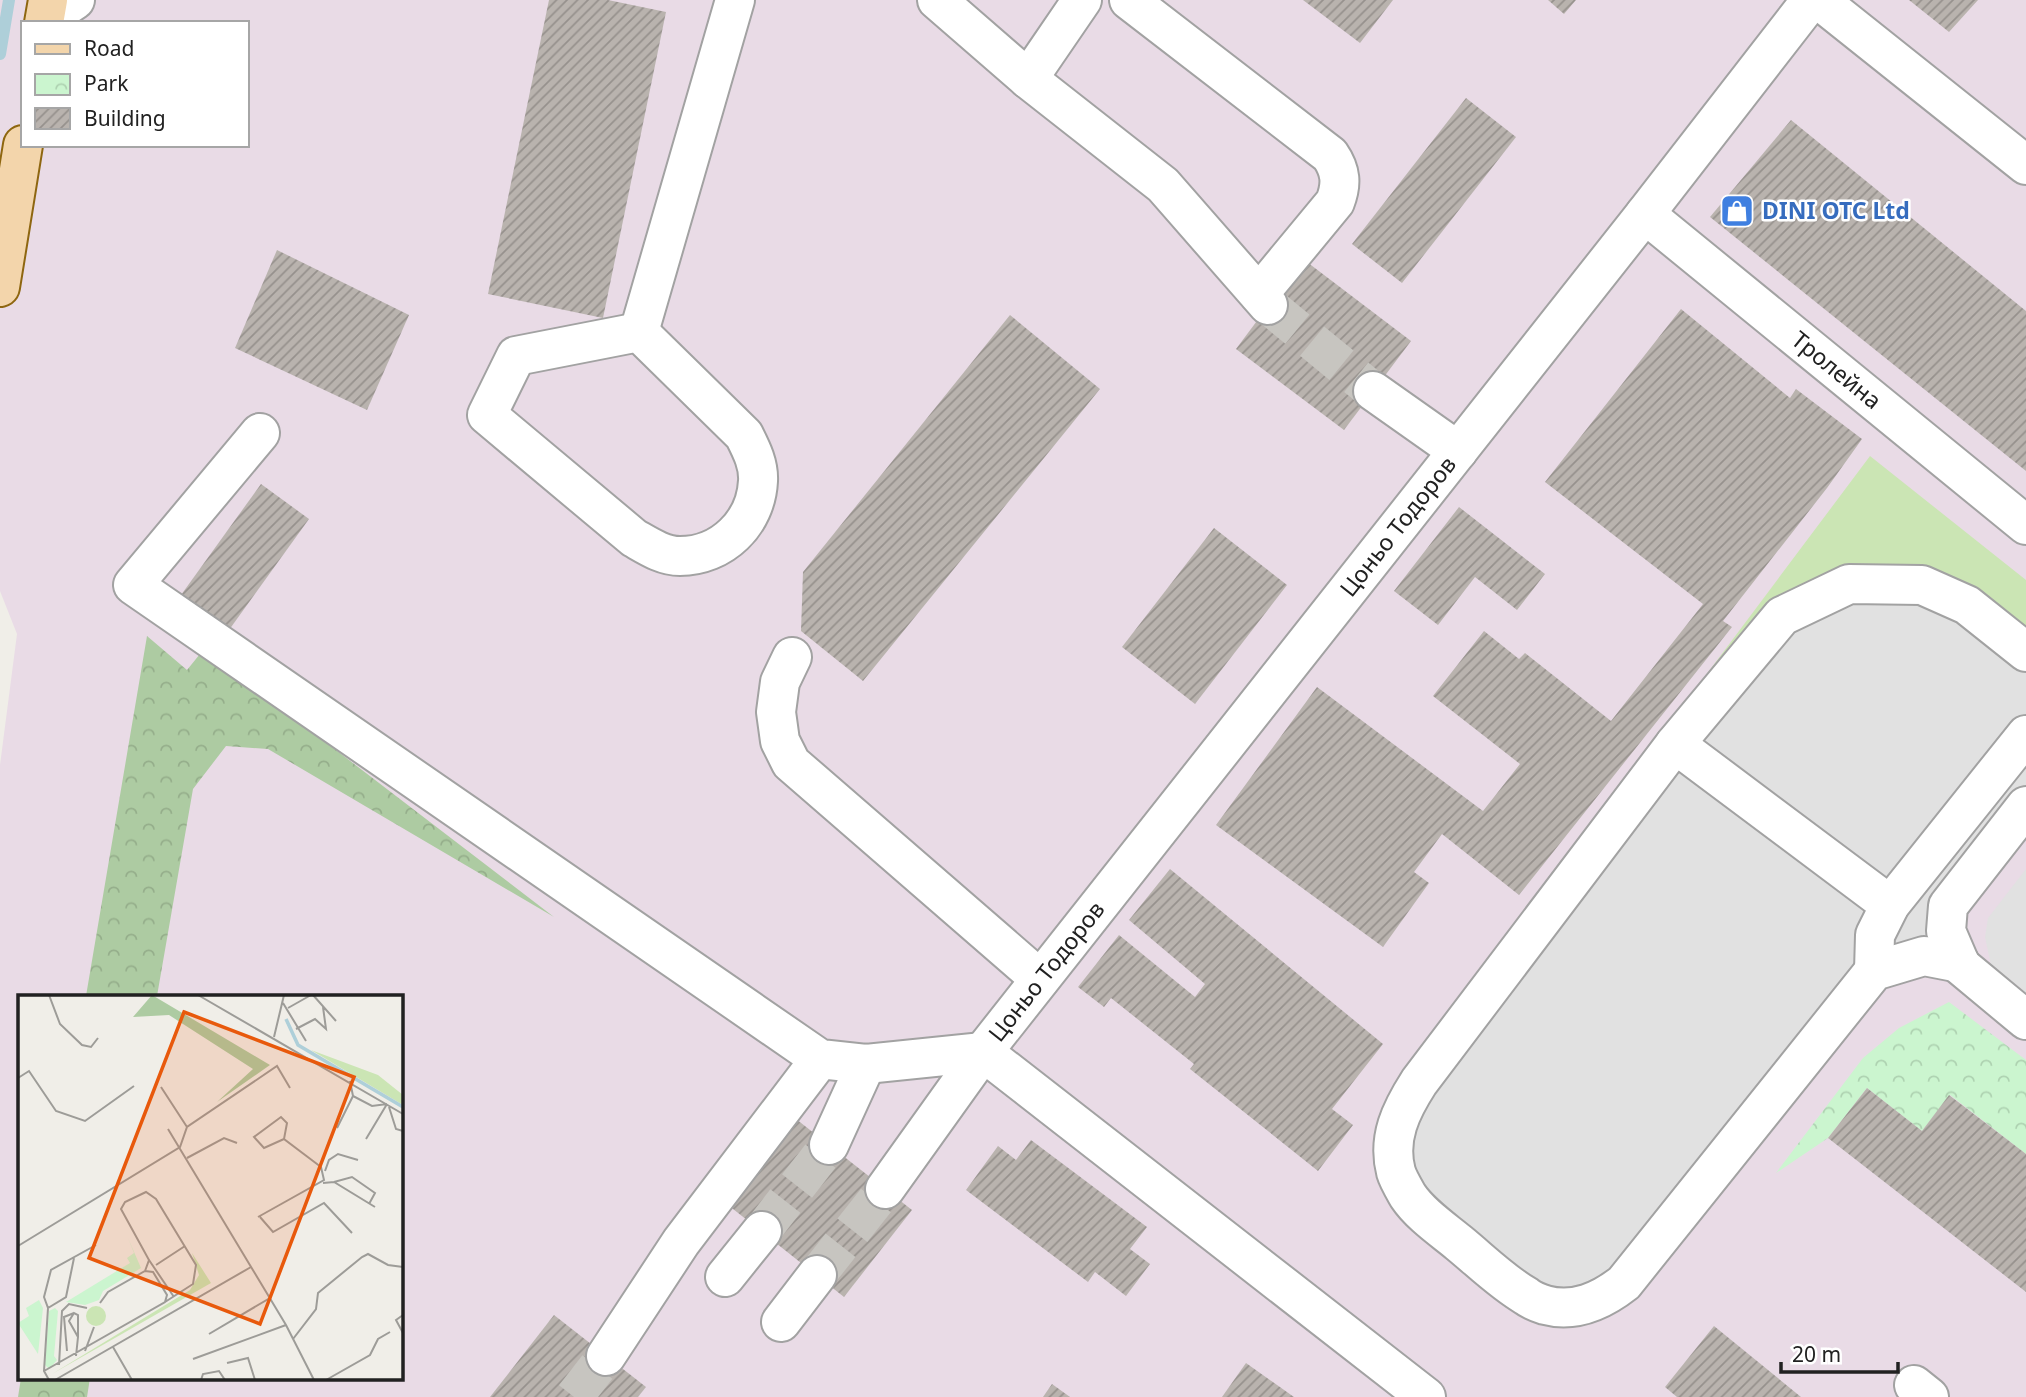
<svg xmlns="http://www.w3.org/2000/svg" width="2026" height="1397" viewBox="0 0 2026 1397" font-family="'Noto Sans',sans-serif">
  <defs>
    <pattern id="forest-crowns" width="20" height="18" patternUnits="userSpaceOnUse" patternTransform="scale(1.75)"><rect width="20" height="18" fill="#adcba2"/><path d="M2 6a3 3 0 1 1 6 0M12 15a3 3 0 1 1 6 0" fill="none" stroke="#95ae8b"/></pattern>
    <pattern id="park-crowns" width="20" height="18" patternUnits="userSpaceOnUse" patternTransform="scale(1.75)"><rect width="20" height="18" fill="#cbf5cf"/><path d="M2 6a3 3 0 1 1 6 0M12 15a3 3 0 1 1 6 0" fill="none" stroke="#aed2b1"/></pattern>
    <pattern id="building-hatch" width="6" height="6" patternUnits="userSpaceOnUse" patternTransform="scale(1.75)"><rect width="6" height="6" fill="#b9b3ae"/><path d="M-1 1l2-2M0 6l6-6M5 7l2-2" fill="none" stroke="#96918d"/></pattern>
  </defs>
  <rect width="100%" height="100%" fill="#f0eee8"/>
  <path fill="#e9dbe6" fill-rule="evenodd" d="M0,0H2026V1397H0V765L17,634L0,591ZM23,23H247V145H23ZM19,996H401V1378H19Z"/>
  <polygon fill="#cbe5b4" points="1870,456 2026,580 2026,627 1977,589 1770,605 1703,679"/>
  <g fill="url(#forest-crowns)">
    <polygon points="147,636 187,670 204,649 554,917 268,749 226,746 193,789 157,996 86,996"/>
    <polygon points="21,1378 90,1378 87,1397 18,1397"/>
  </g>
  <polygon fill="url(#park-crowns)" points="1949,1002 2026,1060 2026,1154 1950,1095 1922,1131 1867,1088 1828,1138 1776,1173 1863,1058 1899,1028"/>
  <g fill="#e1e1e1">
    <polygon points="1922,585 2026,652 2026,806 1946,931 1873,971 1637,1266 1567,1307 1427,1216 1399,1117 1782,616"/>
    <polygon points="2026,869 2026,993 1991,965 1985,937 1988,918"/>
  </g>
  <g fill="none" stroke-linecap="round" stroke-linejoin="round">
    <polyline stroke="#aecfd9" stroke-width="12" points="0,54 9,0"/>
  </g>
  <g fill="url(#building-hatch)">
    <polygon points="549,0 608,0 666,12 603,318 488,294"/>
    <polygon points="1303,0 1393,0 1360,43"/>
    <polygon points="1548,0 1576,0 1564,14"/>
    <polygon points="1909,0 1978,0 1949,32"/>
    <polygon points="1466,98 1516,137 1402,283 1352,244"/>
    <polygon points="1791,120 2026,311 2026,471 1710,217"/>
    <polygon points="277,250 409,315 367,410 235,348"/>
    <polygon points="1303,259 1411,341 1344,430 1236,349"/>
    <polygon points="1681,309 1790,398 1796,389 1862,439 1827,488 1723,621 1732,627 1519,895 1442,834 1414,872 1429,883 1383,947 1216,825 1317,687 1483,811 1520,764 1433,696 1484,631 1519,659 1525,653 1611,721 1703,604 1545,482"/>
    <polygon points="1010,315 1100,389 863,681 801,631 803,572"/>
    <polygon points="261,484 309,519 229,630 181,595"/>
    <polygon points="1459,507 1545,574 1517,610 1475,577 1438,625 1394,591"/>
    <polygon points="1214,528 1287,585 1195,704 1122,647"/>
    <polygon points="1170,869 1383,1044 1332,1109 1353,1125 1318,1171 1190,1069 1194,1064 1111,998 1104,1007 1078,987 1119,935 1195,997 1205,984 1129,920"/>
    <polygon points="1867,1088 1922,1131 1949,1095 2026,1154 2026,1292 1828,1138"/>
    <polygon points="796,1119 912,1210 844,1297 728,1205"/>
    <polygon points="1031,1140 1147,1227 1130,1249 1150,1264 1126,1296 1095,1272 1088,1282 966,1190 998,1146 1016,1160"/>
    <polygon points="554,1315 646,1387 638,1397 490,1397"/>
    <polygon points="1714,1326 1801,1397 1677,1397 1665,1387"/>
    <polygon points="1246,1363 1294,1397 1222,1397"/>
    <polygon points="1052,1384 1070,1397 1043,1397"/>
  </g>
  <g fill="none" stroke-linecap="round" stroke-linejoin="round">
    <g stroke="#c7c5c0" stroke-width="38" stroke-dasharray="38 19" stroke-linecap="butt">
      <polyline points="1268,305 1373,391"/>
      <polyline points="762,1231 829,1145"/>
      <polyline points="817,1275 885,1189"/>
      <polyline points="574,1397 606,1356"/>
    </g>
    <defs>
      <g id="minor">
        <polyline points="937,0 1028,79 1163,185 1268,305"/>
        <path d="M1129,0L1330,155C1341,171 1342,184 1335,202L1259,294"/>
        <polyline points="1819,0 2026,165"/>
        <polyline points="45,20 75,0"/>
        <polyline points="1028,79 1082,0"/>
        <path id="s1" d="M1645,214L2026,525"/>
        <path d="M639,332L744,435C751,449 759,464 758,481C756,523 722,556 680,556C663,556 648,546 634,538L487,415L516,356Z"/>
        <polyline points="639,332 735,0"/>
        <polyline points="1373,391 1458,451"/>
        <polyline points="260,433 133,585 820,1059 866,1064 983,1052 1426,1397"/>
        <polyline points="792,657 780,682 776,712 780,741 791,763 1040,979"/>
        <polyline points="1675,744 1890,905"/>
        <polyline points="2026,806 1948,906 1946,931 1961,966 2026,1020"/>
        <path d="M1960,963L1924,956L1874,971L1624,1283C1601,1301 1575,1313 1545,1305C1539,1303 1531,1300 1526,1296C1502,1282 1481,1261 1459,1243C1442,1229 1420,1214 1408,1196C1404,1189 1398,1179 1396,1172C1387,1138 1401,1110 1419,1082L1675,744L1782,616L1849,584L1922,585L1967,605L2026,652"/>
        <polyline points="1874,971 1875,935 1890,905 2026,735"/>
        <polyline points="829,1145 866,1064"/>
        <path id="s2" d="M885,1189L983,1052L1645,214L1811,0"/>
        <polyline points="725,1277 762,1231"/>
        <polyline points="781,1322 817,1275"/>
        <polyline points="606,1356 681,1242 820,1059"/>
        <polyline points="1914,1385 1929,1397"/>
      </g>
      <g id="major">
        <polyline points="44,23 48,0"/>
        <polyline points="0,287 23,145"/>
      </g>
    </defs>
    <use href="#minor" stroke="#a2a2a2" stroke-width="42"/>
    <use href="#major" stroke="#8e6610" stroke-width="42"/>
    <use href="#minor" stroke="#fff" stroke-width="38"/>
    <use href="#major" stroke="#f3d5ab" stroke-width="38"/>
  </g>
  <defs>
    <symbol id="shop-square" viewBox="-11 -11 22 22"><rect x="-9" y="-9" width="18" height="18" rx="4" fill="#3f7fe0" stroke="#fff"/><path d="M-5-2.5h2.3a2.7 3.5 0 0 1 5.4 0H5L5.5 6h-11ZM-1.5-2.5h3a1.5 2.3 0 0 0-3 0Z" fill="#fff"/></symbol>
  </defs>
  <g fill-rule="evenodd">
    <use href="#shop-square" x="1718" y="192" width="38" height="38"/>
  </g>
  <g text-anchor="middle" stroke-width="5" stroke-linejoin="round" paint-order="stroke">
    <g font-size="23" font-weight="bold" fill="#366cbe" stroke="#fff" text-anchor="start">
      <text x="1762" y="219">DINI OTC Ltd</text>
    </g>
    <g font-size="23" fill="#212121" stroke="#fff">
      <text dy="8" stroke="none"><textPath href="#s1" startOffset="247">Тролейна</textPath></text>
      <text dy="8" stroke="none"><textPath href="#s2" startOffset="838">Цоньо Тодоров</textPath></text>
      <text dy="8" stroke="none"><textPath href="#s2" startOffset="271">Цоньо Тодоров</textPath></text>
    </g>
  </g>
  <g transform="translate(18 995)">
    <rect width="385" height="385" fill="#f0eee8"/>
    <path d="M293,55L360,80L385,100V110ZM174,258L193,288L34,379L172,295L181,280ZM68 321a10 10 0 1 1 20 0a10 10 0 1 1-20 0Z" fill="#cbe5b4"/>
    <path d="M134,0L252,70L199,107L235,74L151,20L115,22Z" fill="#adcba2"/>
    <path d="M110,243L123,273L85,296L81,305L67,310L48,307L112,268L109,263L116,258ZM21,305L25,313L20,359L0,328L11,321L8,313ZM37,313L40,316L36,361L39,365L31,374L27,370L31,316Z" fill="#cbf5cf"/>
    <path fill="none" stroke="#aecfd9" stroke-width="3.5" d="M268,24L280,50L385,112"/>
    <path fill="none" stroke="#9d9c98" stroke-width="2" d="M31,0L42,29L64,50L73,52L80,43M180,0L385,119M295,0L318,26M265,8L288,46M270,13L293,0M278,34L297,24L308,34L305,12M256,42L266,0M0,83L11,76L38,116L67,126L116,91M332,86L335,101L354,111L369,109M143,92L169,132M371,112L378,134L385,136M319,133L335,101M150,134L268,330L296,385M348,144L369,109M169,163L206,143L219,148M307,176L311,165L320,159L340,165M316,187L334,182L357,198L351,209M305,188L316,187L357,212M240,222L306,185L303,172L266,144L269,128L263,122L236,142L246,153L266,144M242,222L255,237L306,208L334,238M0,251L162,152L169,132L259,71L272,93M131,265L156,302M138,270L167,251M127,276L131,265L103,214L107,207L128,197L138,204L178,270L175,289L147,307M30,313L48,302L56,263M385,320L378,325L385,338M191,339L252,303M275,344L298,314L300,298L344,262L350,259L370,270L385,272M95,352L114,385M49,356L46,322L56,318M67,356L76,332M58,361L60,342V320L56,318L51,326L60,342M175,364L268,330M209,368L230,363L237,385M41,370L44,316L51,309L69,313M26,376L147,307L149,300L135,277L127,276L90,297L82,308M31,385L26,376L30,313L26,302L33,275L78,250M37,385L233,272M183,385L185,379L201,376L207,385M308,385L352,360L360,344L372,337"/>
    <path fill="#e8590c" fill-opacity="0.15" stroke="#e8590c" stroke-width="3.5" d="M166,17L336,82L242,329L71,263Z"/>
    <rect width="385" height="385" fill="none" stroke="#212121" stroke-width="3.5"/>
  </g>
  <rect x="21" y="21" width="228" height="126" fill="#ffffff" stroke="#a6a6a6" stroke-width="2"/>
  <rect x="35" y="44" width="35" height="10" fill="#f3d5ab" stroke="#a6a6a6" stroke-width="2"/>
  <text x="84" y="56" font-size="21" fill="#212121">Road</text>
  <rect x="35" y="74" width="35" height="21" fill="url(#park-crowns)" stroke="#a6a6a6" stroke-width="2"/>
  <text x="84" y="91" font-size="21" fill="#212121">Park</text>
  <rect x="35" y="108" width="35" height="21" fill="url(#building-hatch)" stroke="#a6a6a6" stroke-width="2"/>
  <text x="84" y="126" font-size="21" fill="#212121">Building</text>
  <path d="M1781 1362v10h117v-10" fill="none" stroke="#212121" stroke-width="3.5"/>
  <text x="1792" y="1362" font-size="21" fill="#212121" stroke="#ffffff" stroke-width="5" paint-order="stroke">20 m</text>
</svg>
